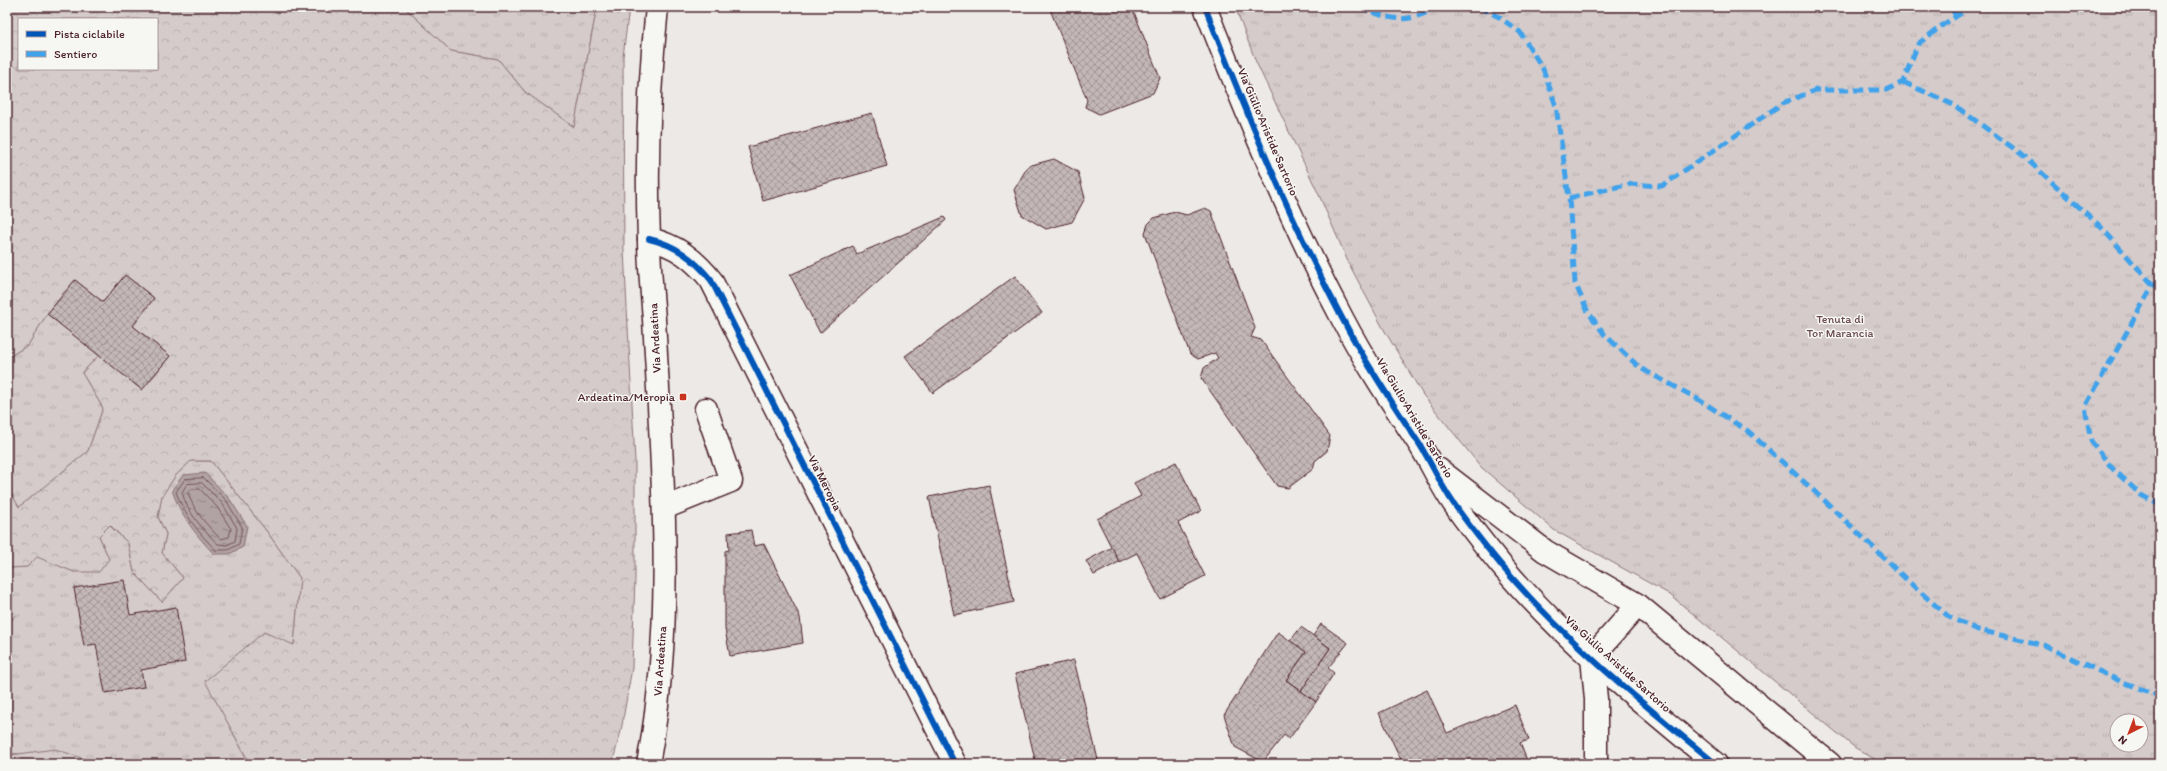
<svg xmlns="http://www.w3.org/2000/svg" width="2167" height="771" viewBox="0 0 2167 771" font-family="Itim,sans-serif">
  <defs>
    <pattern id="grass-tufts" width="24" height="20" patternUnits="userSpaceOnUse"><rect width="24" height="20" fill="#d4cbca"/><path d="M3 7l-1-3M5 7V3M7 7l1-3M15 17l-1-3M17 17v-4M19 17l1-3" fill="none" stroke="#b8aeae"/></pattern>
    <pattern id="forest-crowns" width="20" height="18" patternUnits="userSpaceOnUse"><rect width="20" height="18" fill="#d4cbca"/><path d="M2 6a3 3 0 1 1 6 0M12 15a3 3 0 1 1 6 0" fill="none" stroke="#b8aeae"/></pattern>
    <pattern id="water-ripples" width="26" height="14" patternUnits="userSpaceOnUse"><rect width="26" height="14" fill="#b1a2a3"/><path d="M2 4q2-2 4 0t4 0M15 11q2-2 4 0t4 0" fill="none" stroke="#928385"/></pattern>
    <pattern id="building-cross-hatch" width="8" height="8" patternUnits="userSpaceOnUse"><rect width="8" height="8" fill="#c4b7b7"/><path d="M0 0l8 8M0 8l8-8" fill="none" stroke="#a19495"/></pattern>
  </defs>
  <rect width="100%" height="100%" fill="#ece9e6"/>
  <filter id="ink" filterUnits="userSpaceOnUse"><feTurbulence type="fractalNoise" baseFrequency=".025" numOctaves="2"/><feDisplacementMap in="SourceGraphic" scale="8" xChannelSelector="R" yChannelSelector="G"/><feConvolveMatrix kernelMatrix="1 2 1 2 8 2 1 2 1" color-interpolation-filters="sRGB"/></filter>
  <g filter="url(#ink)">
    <g fill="url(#grass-tufts)" stroke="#8f757a" fill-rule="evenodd">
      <polygon points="404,7 597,7 574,127 525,92 498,59 451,51"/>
      <path d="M1235,7H2160V764H1883L1854,747L1669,594L1554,530L1481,467L1423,395L1383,328L1349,264L1319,195L1256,62ZM2117,721H2141V745H2117Z"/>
      <polygon points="47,314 99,355 82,373 103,408 88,451 19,508 7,486 7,358 28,345"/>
      <polygon points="191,461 211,461 265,529 300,578 294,645 206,681 249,763 88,764 88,760 7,753 7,628 15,615 7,600 8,568 27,567 37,556 74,572 109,559 99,536 109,525 128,543 134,572 162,602 183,578 162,553 166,534 158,517 162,495 176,475"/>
    </g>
    <g fill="url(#forest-crowns)" stroke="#8f757a" fill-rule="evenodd">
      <path d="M7,7H404L451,51L498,59L525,92L574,127L597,7H629L623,57L624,250L635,461V578L632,668L621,731L612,764H247L249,762L205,681L264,632L294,645L300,578L265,529L211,461H191L176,475L162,496L158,517L166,534L162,553L183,578L162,602L134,572L128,543L110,525L99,536L109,559L99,572H74L37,557L27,567L9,568L7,572V486L19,507L88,451L103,408L82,373L99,355L142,390L170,356L133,326L154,298L125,275L103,302L75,280L47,314L28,345L7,358ZM19,19H157V69H19Z"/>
      <polygon points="55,749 88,760 88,764 7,764 7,753 11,755"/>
    </g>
    <path fill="url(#water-ripples)" stroke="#886e73" d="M205,473L229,498L247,526L243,547L229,554H214C196,535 180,515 172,490L183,475Z"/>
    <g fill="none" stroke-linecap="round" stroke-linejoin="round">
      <g stroke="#73535b" stroke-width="1">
        <path d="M204,478L226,500L242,527L239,544L228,550H216C199,534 184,514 176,492L185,479Z"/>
        <path d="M202,483L222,503L237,528L235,541L227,545L218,544C203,530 187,512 182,492L187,484Z"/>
        <path d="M192,489H200L217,507L231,529L229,537L221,539C208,527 193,510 188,493Z"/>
      </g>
    </g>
    <g fill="url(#building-cross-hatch)" stroke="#4a1f2b">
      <polygon points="1049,7 1132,7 1160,78 1153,93 1099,114 1085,107 1087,100"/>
      <polygon points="872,113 887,166 763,201 748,147"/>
      <polygon points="1054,159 1078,172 1085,198 1072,222 1046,229 1022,215 1014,190 1028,166"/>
      <polygon points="1205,208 1211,211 1255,328 1251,337 1261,340 1330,436 1327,451 1315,461 1313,469 1288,488 1277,486 1201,378 1204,368 1218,358 1215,353 1198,359 1190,354 1145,233 1148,224 1154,218 1175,212 1187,215"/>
      <polygon points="944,217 946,220 820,333 790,275 853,246 857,254"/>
      <polygon points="125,275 154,298 133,326 170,356 142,390 47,314 75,280 103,302"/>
      <polygon points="1015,276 1042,313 933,393 905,356"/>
      <polygon points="1176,462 1201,511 1178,523 1205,576 1160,599 1137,553 1119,562 1097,519 1141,496 1134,483"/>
      <polygon points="989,485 1014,602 954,615 929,497"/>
      <polygon points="751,530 754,546 764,544 800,617 803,643 730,656 725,629 725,551 729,550 728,533"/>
      <polygon points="1112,547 1119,562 1094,575 1086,561"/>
      <polygon points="124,580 130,615 176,607 185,662 141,670 144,687 105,693 96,644 84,646 74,588"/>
      <polygon points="1321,624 1348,643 1328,668 1334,673 1316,702 1301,691 1330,648 1313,636"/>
      <polygon points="1301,627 1330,648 1301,691 1286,680 1306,652 1290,641"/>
      <polygon points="1278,632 1306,652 1286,680 1316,702 1289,739 1284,735 1263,762 1235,747 1224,715"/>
      <polygon points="1074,660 1099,764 1036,764 1015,674"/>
      <polygon points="1427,690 1447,733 1515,705 1529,740 1520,743 1528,763 1403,764 1379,713"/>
    </g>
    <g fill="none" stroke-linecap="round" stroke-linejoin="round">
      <defs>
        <g id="minor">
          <path d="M1205,7C1246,112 1289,218 1342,318C1365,362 1393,404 1420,445C1431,463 1439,481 1450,498C1465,521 1483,543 1501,565C1564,640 1641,702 1716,764"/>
          <path d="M649,239C676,245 694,259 711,280L955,764"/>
          <polyline points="1438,469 1545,551 1638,605 1830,764"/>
          <polyline points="664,508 731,481 706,409"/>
          <polyline points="1592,657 1596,699 1596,764"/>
          <polyline points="1592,657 1638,605"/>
        </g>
        <path id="major" d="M648,764C676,618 662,466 654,319C652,293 649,266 649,239C646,162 649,83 657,7"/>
      </defs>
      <use href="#minor" stroke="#4a1f2b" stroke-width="25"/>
      <use href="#major" stroke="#4a1f2b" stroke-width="25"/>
      <use href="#minor" stroke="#f6f6f2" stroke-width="22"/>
      <use href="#major" stroke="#f6f6f2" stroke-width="22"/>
      <g stroke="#40a2eb" stroke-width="5" stroke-dasharray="10 5" stroke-linecap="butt">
        <path d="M1359,7C1393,20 1404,25 1438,7"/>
        <polyline points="1479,7 1499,17 1520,32 1543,69 1556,106 1569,198 1575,283 1588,312 1605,335 1640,368 1696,398 1748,431 1824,500 1910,583 1949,617 1978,630 2044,645 2120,681 2160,696"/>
        <polyline points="1951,7 1956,16"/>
        <polyline points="1903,82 1954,105 2020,153 2100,226 2153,285"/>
        <polyline points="1569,198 1630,184 1662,186 1783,103 1816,90 1886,90 1903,82 1918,44 1944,24 1971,7"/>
        <polyline points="2160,281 2153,285 2085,407 2091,441 2112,468 2141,495 2160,505"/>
      </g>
      <defs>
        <g id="cycleway">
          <path d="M1205,7C1246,112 1289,218 1342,318C1365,362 1393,404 1420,445C1431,463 1439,481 1450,498C1465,521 1483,543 1501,565C1564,640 1641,702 1716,764"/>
          <path d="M649,239C676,245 694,259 711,280L955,764"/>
        </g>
      </defs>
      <use href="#cycleway" stroke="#f6f6f2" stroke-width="8"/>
      <use href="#cycleway" stroke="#0057b8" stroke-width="6"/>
    </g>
  </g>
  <rect fill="#c8321e" stroke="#f6f6f2" stroke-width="1.5" x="679" y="393" width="8" height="8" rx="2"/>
  <g text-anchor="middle" stroke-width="3" stroke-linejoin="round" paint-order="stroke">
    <g font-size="12" fill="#4a1f2b" stroke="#f6f6f2">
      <text transform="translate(1268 132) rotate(67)" y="4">Via Giulio Aristide Sartorio</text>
      <text transform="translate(655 338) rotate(-93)" y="4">Via Ardeatina</text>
      <text transform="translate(1415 418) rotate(59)" y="4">Via Giulio Aristide Sartorio</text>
      <text transform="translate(825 483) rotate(63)" y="4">Via Meropia</text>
      <text transform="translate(660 661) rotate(-86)" y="4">Via Ardeatina</text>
      <text transform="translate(1618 664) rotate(42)" y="4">Via Giulio Aristide Sartorio</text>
    </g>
    <g font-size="12" fill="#6c4a53" stroke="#f6f6f2">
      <text x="1840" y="323">Tenuta di<tspan x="1840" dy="14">Tor Marancia</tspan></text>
    </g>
    <g font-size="12" fill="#4a1f2b" stroke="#f6f6f2" text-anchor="end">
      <text x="675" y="401">Ardeatina/Meropia</text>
    </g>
  </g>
  <rect width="2167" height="771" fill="none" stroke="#f6f6f2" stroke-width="24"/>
  <rect x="12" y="12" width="2143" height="747" fill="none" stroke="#4a1f2b" stroke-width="1.5" filter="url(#ink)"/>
  <rect x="18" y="18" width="140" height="52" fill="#f6f6f2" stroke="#b1a0a2"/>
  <rect x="26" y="31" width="20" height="6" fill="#0057b8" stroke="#b1a0a2"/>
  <text x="54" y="38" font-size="12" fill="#4a1f2b">Pista ciclabile</text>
  <rect x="26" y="51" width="20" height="6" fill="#40a2eb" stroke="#b1a0a2"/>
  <text x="54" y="58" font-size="12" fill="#4a1f2b">Sentiero</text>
  <g transform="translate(2129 733) rotate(222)"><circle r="19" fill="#f6f6f2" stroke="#b1a0a2"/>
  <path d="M0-3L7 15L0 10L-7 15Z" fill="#c8321e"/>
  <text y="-6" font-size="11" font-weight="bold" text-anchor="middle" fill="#4a1f2b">N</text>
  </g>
</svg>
